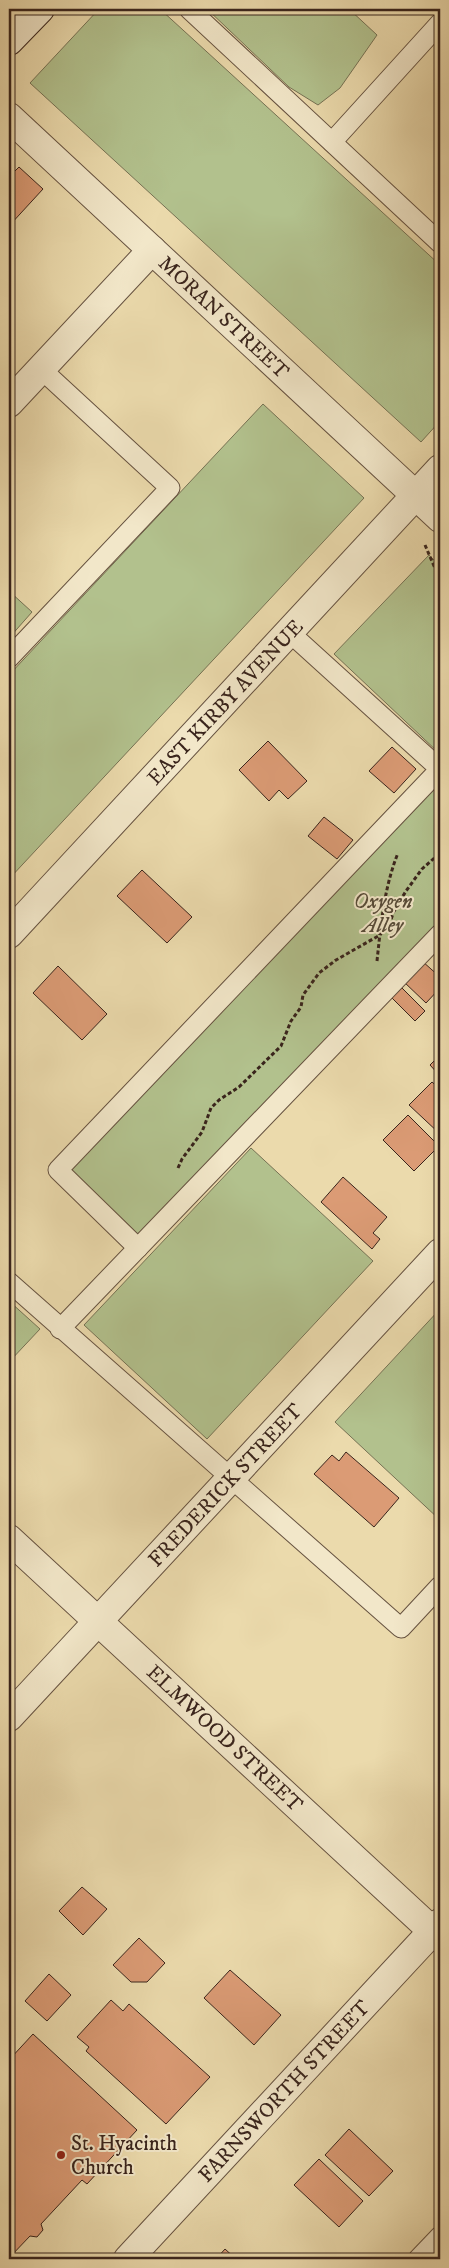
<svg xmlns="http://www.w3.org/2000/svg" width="449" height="2268" viewBox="0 0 449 2268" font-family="'IM FELL DW Pica',serif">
  <rect width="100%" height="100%" fill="#ebdaac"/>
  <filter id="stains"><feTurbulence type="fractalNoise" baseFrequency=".004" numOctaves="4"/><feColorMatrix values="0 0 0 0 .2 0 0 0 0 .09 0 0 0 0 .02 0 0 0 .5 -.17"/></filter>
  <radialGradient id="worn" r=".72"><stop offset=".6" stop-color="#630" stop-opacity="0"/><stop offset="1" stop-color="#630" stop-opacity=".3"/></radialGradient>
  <g fill="#b2c18d" stroke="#767254">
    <polygon points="99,9 160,9 440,265 440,421 421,442 30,83"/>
    <polygon points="207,9 349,9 377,35 340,88 318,105 289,87"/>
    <polygon points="263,404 364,498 9,879 9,675"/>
    <polygon points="429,555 440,566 440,754 334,654"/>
    <polygon points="9,591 32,612 9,638"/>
    <polygon points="440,781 440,926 142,1238 70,1169"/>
    <polygon points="251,1148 373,1261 207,1439 84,1325"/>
    <polygon points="9,1301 40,1329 9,1362"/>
    <polygon points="440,1309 440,1520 335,1422"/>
  </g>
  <g fill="#db9b75" stroke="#39241c">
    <polygon points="19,167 43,189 9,226 9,177"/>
    <polygon points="268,741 307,781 288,799 279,790 269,801 239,770"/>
    <polygon points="392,747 416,769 394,793 369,771"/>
    <polygon points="324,817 353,840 337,859 308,836"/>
    <polygon points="142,870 192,917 167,943 117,896"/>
    <polygon points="422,961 440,977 440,988 426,1003 403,981"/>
    <polygon points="58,966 107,1014 82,1040 33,993"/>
    <polygon points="402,988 425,1011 415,1021 392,998"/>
    <polygon points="440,1055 440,1076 430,1065"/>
    <polygon points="432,1082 440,1089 440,1134 409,1105"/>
    <polygon points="408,1115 439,1146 414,1171 383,1140"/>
    <polygon points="343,1177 387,1217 373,1233 380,1239 372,1249 321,1202"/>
    <polygon points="346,1452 399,1498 374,1527 314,1474 332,1455 339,1461"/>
    <polygon points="82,1887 107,1909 83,1935 59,1911"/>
    <polygon points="139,1938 165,1963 147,1982 131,1982 113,1965"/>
    <polygon points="230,1970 281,2015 254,2045 204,1998"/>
    <polygon points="49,1974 71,1995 47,2021 25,2001"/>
    <polygon points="111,2000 123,2011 129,2004 210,2077 166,2124 86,2051 89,2047 77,2037"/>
    <polygon points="33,2034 137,2130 87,2184 82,2180 41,2224 43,2230 37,2237 30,2236 9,2258 9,2060"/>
    <polygon points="349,2129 393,2171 369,2196 325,2155"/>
    <polygon points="319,2159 363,2201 339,2227 294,2185"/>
    <polygon points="225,2249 236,2259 216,2259"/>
  </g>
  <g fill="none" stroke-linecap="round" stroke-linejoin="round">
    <defs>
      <g id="lane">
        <polyline points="189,9 440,243"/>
        <polyline points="332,142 440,23"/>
        <polyline points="9,658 170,488 41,369"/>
        <polyline points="138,1248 58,1170 440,769 289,632"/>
        <polyline points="9,1282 401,1628 440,1586"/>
        <polyline points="60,1329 440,934"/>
        <polyline points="418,2259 440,2236"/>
      </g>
      <g id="street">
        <polyline points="9,117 440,518"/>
        <polyline points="9,403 152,250"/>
        <polyline points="9,934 440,469"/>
        <polyline points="9,1539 440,1938"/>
        <polyline points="9,1717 440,1253"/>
        <polyline points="128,2259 440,1923"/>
      </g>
      <polyline id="secondary" points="9,41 40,9"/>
    </defs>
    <use href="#lane" stroke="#665240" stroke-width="21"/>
    <use href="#street" stroke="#665240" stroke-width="30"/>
    <use href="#secondary" stroke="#39241c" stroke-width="30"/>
    <g stroke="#39241c" stroke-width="3" stroke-dasharray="4 2.5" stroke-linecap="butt">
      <polyline points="425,545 434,566 440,574"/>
      <path d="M377,961C381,924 384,888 398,853"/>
      <polyline points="178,1168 182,1159 202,1132 211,1108 219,1100 239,1087 281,1046 291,1021 301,1007 303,995 319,973 336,960 380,935 391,920 393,913 406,891 422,869 440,853"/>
    </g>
    <use href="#lane" stroke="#f2e7c9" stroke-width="19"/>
    <use href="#street" stroke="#f2e7c9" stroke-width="28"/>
    <use href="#secondary" stroke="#f2e7c9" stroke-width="28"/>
  </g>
  <circle fill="#8f2418" stroke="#f2e7c9" stroke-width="2" cx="61" cy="2155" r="5"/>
  <g text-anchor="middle" stroke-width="4" stroke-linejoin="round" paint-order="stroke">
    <g font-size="21" fill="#39241c" stroke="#f2e7c9">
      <text transform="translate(224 317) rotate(43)" y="7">MORAN STREET</text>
      <text transform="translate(225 702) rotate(-47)" y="7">EAST KIRBY AVENUE</text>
      <text transform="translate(225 1485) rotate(-47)" y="7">FREDERICK STREET</text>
      <text transform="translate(225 1738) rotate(43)" y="7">ELMWOOD STREET</text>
      <text transform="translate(284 2091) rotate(-47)" y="7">FARNSWORTH STREET</text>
    </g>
    <g font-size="21" font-style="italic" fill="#574b38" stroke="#f2e7c9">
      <text x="383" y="908">Oxygen<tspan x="383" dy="24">Alley</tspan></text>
    </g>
    <g font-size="21" fill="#39241c" stroke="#f2e7c9" text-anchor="start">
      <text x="71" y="2150">St. Hyacinth<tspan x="71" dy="24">Church</tspan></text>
    </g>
  </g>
  <rect width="449" height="2268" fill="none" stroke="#ebdaac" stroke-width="30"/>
  <rect x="10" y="10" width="429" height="2248" fill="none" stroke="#39241c" stroke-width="2.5"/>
  <rect x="15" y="15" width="419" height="2238" fill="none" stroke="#39241c"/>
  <rect width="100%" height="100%" filter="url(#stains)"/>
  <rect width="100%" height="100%" fill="url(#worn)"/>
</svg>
